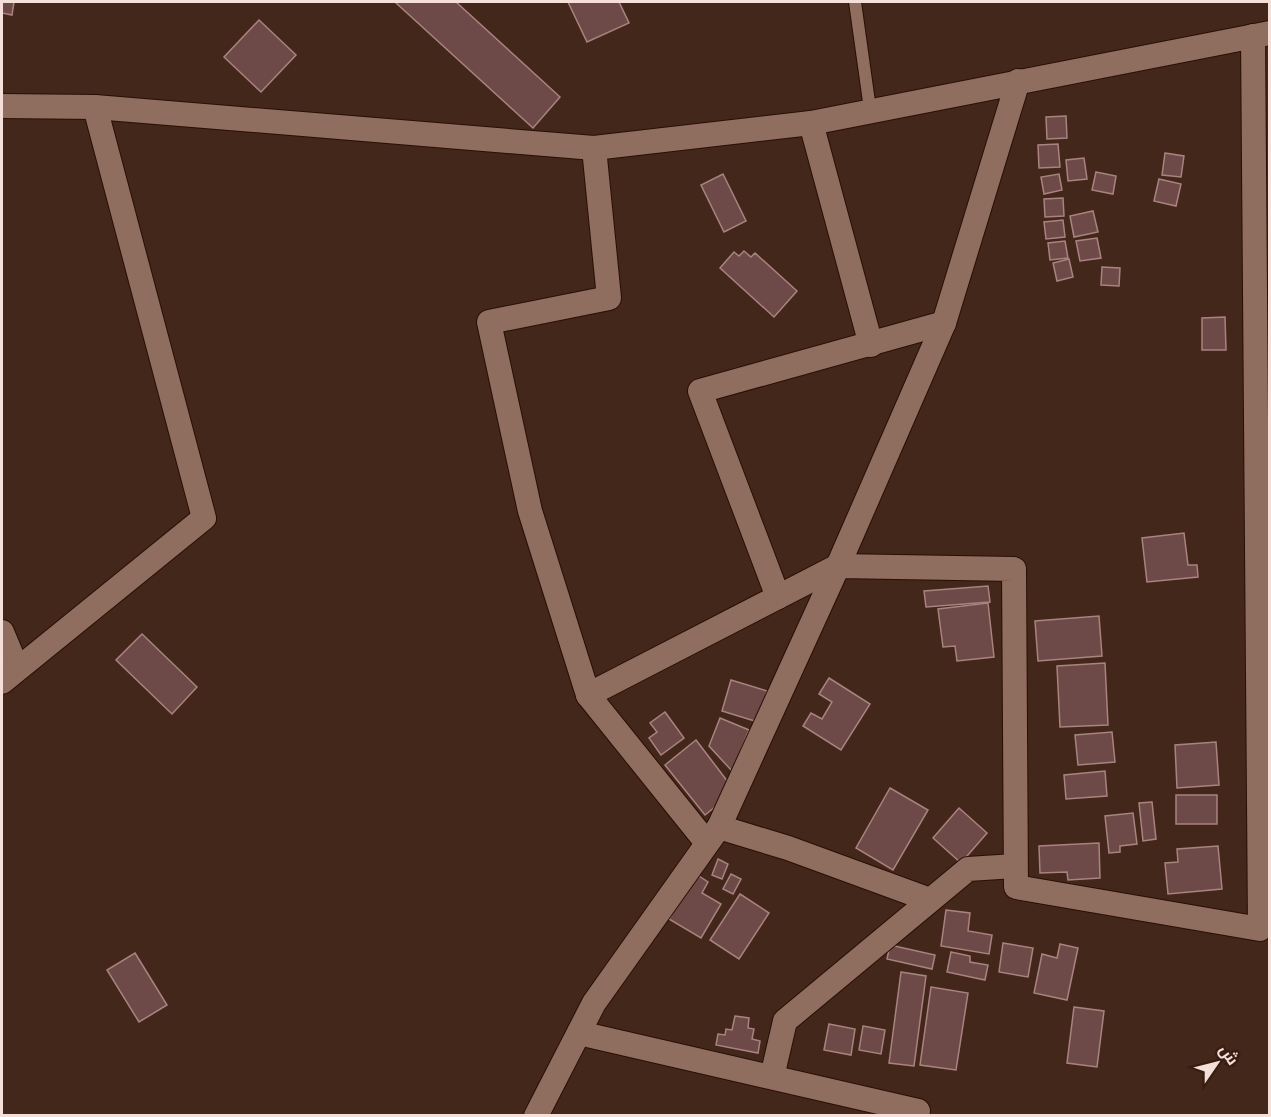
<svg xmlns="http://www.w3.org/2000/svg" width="1271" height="1117" viewBox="0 0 1271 1117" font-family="Signika,Cairo,sans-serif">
  <rect width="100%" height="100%" fill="#44271b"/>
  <g fill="#6d4947" stroke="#a98380" stroke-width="1.5">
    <polygon points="2,2 14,2 12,15 2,13"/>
    <polygon points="395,2 456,2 560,97 533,128"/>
    <polygon points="568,2 619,2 629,23 587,42"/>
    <polygon points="259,20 296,55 261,92 224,57"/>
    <polygon points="1066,116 1067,138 1047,139 1046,117"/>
    <polygon points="1058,144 1060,167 1039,168 1038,145"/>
    <polygon points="1165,153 1184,156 1181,177 1162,175"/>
    <polygon points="1084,158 1087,179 1068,181 1066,160"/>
    <polygon points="1096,172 1116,176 1113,194 1092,190"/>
    <polygon points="723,174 746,221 724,232 701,185"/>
    <polygon points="1059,174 1062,190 1044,194 1041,177"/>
    <polygon points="1159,179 1181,184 1176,206 1154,201"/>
    <polygon points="1063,198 1064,216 1045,217 1044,199"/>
    <polygon points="1093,211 1098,232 1074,237 1070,216"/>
    <polygon points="1063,220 1065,237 1046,239 1044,222"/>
    <polygon points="1097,238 1101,258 1080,261 1076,241"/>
    <polygon points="1065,241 1068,258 1050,260 1048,243"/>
    <polygon points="744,251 751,257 755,253 797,291 774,317 720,268 734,252 739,256"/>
    <polygon points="1069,259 1073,277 1057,281 1053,263"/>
    <polygon points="1102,267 1120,268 1119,286 1101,285"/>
    <polygon points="1225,317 1226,350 1202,350 1202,318"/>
    <polygon points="1184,533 1188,565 1197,565 1198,577 1147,582 1142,538"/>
    <polygon points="988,586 990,602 926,607 924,591"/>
    <polygon points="988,603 994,657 957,661 955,646 943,647 938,609"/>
    <polygon points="1099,616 1102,656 1038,661 1035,621"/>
    <polygon points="142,634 197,687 172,714 116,660"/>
    <polygon points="1105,663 1108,725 1060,727 1057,666"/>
    <polygon points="829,678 870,704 841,750 803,726 811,713 822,719 832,702 819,694"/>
    <polygon points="731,680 767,691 758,722 722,711"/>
    <polygon points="665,712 684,738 661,755 649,738 657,732 650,723"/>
    <polygon points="720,718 749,730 732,771 709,746"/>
    <polygon points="1112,732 1115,762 1078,765 1075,735"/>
    <polygon points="696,740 728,782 721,802 705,815 665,765"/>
    <polygon points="1216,742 1219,785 1177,788 1175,745"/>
    <polygon points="1105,771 1107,796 1066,799 1064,775"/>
    <polygon points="890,788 928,810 893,870 856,848"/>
    <rect x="1176" y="795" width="41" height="29"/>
    <polygon points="1152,802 1156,839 1143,841 1139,803"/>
    <polygon points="959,808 987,833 961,863 933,838"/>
    <polygon points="1133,813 1137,844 1120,846 1120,852 1109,853 1105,816"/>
    <polygon points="1099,843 1100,878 1068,880 1067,872 1040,873 1039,846"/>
    <polygon points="1218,846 1222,889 1168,894 1165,863 1178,862 1177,849"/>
    <polygon points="718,859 728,864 722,879 712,875"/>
    <polygon points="696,874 708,882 702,893 721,904 701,938 669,919"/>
    <polygon points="731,874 741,879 733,894 723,889"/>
    <polygon points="740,894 769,913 739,959 710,940"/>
    <polygon points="946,910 970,913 968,931 992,935 989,954 941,946"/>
    <polygon points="1003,943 1033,948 1028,977 999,972"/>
    <polygon points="1060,944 1078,948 1067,1000 1034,993 1042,954 1057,958"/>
    <polygon points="890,945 935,955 932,969 887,959"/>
    <polygon points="951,952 970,956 970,962 988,965 985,980 947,972"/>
    <polygon points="135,953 167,1005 139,1022 107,970"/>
    <polygon points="901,972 926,976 914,1066 889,1063"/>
    <polygon points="931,987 968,993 956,1070 920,1065"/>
    <polygon points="1074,1007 1104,1011 1097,1067 1067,1063"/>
    <polygon points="735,1016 749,1018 748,1028 754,1029 752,1039 760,1041 758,1053 716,1045 718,1034 725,1035 726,1029 732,1030"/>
    <polygon points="829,1024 855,1029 851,1055 824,1050"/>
    <polygon points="863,1026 885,1030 881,1054 859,1050"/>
  </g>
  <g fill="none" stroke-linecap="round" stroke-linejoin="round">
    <defs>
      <polyline id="lane" points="855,2 870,109"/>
      <g id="street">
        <polyline points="2,106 95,107 594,148 811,123 1270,33"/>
        <polyline points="811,123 871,345"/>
        <polyline points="594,148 609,298 489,322 530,511 588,695 707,843"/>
        <polyline points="778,597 700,391 944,323"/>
        <polyline points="2,632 17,668"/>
        <polyline points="2,682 204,518 95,107"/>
        <polyline points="588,695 838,566 1014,569 1016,887 1260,929 1253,36"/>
        <polyline points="719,827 788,848 930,900"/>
        <polyline points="579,1033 918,1111"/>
        <polyline points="772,1077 785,1021 968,869 1015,866"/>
        <polyline points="536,1116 594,1003 719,827 838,566 944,323 1018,81"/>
      </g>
    </defs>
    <use href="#lane" stroke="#290f04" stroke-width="14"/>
    <use href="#street" stroke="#290f04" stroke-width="26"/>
    <use href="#lane" stroke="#8f6d5f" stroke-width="12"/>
    <use href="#street" stroke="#8f6d5f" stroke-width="24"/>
  </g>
  <rect width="1271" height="1117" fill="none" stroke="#f4e0d8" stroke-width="6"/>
  <g transform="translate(1217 1063) rotate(55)" stroke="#391d11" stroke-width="4.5" paint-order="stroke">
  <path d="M0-4.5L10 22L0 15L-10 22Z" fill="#f4e0d8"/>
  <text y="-9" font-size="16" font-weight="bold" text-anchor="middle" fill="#f4e0d8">ش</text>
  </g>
</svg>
